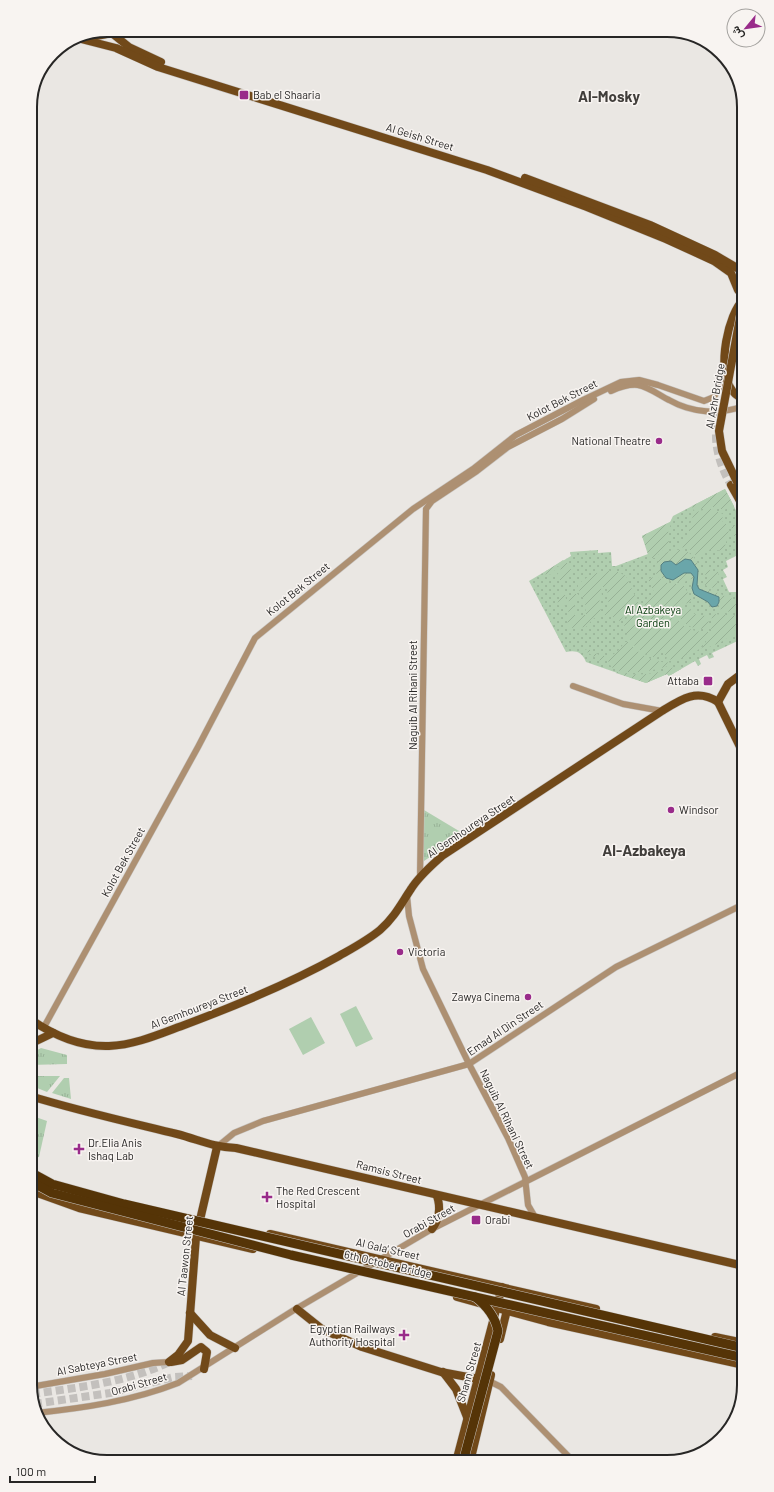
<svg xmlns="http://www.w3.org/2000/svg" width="774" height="1492" viewBox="0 0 774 1492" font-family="Barlow,Vazirmatn,sans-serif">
  <defs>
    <pattern id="grass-tufts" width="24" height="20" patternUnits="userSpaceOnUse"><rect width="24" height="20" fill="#b0ceaf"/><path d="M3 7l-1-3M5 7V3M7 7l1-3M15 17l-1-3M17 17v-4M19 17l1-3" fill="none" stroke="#97b196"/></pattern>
    <pattern id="park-dots" width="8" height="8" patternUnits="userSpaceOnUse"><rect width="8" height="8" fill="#b0ceaf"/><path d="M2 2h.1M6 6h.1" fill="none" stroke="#97b196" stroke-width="1.8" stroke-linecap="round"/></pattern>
    <pattern id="garden-furrows" width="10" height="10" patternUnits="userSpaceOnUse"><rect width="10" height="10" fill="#b0ceaf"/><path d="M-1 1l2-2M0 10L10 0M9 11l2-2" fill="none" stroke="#97b196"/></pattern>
  </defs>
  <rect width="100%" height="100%" fill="#eae7e3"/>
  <g fill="url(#grass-tufts)">
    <polygon points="424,810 464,834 424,861"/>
    <polygon points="41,1048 67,1055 67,1064 30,1065 30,1054"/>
    <polygon points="38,1076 60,1076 47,1092 30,1085 30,1081"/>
    <polygon points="64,1078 69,1078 71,1099 52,1093"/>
    <polygon points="30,1115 47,1121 39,1157 30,1160"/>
  </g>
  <path fill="url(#park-dots)" d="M725,489L744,526V552L726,561L728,567L723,570L727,577L723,579L729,592H744V638L712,653L714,657L709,659L707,655L699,659L701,664L698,666L695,661L669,676L667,674L646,683L586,662C582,652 576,650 566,652L529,581L571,556L570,552L598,550V553L611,552L612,566H616L648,554L649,553L642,536L670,522L673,516Z"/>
  <g fill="url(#garden-furrows)">
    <polygon points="725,489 734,506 724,510 711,506 694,511 692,506"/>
    <path d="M710,509L723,514L722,521L729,526L728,537L723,551C713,549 704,548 698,557L689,549L677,546C701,536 678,511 710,509Z"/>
    <polygon points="670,522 671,524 668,532 669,545 655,558 649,558 642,536"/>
    <polygon points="741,523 744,528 744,543 741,539 731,534 732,527"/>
    <path d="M673,550C692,548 701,562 699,579H698V573L675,565L668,561L664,562V576L668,579L675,580C682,576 685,568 693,575L694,579C689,578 687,582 683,582C672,583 658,579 653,569C660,560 661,553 673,550Z"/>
    <polygon points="563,560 569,565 572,572 562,581 555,577 561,570 558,566 556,567 553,575 542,574"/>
    <path d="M708,565L710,571L719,572L716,588C709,587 704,587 703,579H707V575L703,574V568Z"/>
    <path d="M607,571L618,572L626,576L639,605L627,611L620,621L612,616L604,615L603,609H609L607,587H601L602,596H599L601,615L593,619L586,627L569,628L567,625C571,614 565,604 572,594H578L579,600L574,601L575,615H586L585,601L578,588V584L592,574Z"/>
    <path d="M657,576L669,584H683L692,601L685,604L683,602C683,619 645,618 643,601L655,594L648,579Z"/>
    <polygon points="562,589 566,598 564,606 557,605"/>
    <path d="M706,590C720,591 729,601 744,600V613L721,611L718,596L705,592Z"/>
    <path d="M688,606C691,614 700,618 708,615L709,628C696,631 684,626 677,614Z"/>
    <path d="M641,609L659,617L674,615C682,628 694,633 709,632C706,640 701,651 692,653C688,654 687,653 684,658L666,660L667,656L663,653H659L657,658C641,654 629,644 624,628C625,617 630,609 641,609Z"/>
    <path d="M712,614L742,616C734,639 723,642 701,650L711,633Z"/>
    <path d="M625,642H628C642,657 657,665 678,662C666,669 608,683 608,658L618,651Z"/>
    <polygon points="588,649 599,655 605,656 605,664 584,650"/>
    <path d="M679,665L681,669L669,676L667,674L646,683L616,673L617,672C639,677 659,674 679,665Z"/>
  </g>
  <g fill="#b0ceaf">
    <polygon points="356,1006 373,1039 356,1047 340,1014"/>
    <polygon points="311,1017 325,1043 303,1055 289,1029"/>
  </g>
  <polygon fill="#6aa6aa" stroke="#568082" points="685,559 691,560 698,570 697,585 699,589 719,597 719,602 717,606 712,607 708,602 694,594 692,588 694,577 691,573 684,573 673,580 666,578 661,571 661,565 664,562 671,561 676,565"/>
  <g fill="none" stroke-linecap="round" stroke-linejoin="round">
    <g stroke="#c3c0bd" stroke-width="8" stroke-dasharray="8 4" stroke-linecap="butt">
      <path d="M720,411C711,436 718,463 731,485"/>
      <path d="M32,1394C75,1388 129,1382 169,1362"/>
      <polyline points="34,1404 110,1393 174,1377 192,1376"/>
    </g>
    <defs>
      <g id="minor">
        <path d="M611,391C620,387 629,384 638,385C649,387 659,395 669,400C692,413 719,415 744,406"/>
        <polyline points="573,686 623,704 662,711"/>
        <polyline points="420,877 426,509 432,501 477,471 508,447 562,419 594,399"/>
        <polyline points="407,896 409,916 423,969 469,1064 508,1138 525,1177 528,1205 535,1217"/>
        <polyline points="44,1027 198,747 255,638 413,509 473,469 516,435 583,400 621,382 639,380 658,385 704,401 714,397 726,375"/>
        <polyline points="217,1147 234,1133 263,1121 469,1064 616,967 744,904"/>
        <polyline points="489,1381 501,1387 574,1462"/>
        <polyline points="30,1387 105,1374 153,1363 169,1362"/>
        <path d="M36,1413C84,1408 132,1401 178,1383L294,1310L432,1229L744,1071"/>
      </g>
      <g id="major">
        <polyline points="108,30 129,47 161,62"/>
        <polyline points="77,38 116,48 158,67 487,170 587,207 666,239 714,261 731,273 738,290"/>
        <polyline points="85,38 129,30"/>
        <polyline points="525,178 650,225 715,255 744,272"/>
        <polyline points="740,274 744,245"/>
        <path d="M744,399C738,397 733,393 730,387C718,367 727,315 744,299"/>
        <polyline points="737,482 744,495"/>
        <polyline points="731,485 744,508"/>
        <polyline points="718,702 744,755"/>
        <polyline points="718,702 728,684 744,672"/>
        <path d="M30,1019C53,1035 80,1047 109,1046C136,1045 162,1033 187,1024C240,1004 291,983 339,956C353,948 368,940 380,930C394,918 401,904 411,889C419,876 431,866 442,856L662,711C681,699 697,688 718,702"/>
        <polyline points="30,1044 53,1033"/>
        <path d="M30,1096C79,1111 128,1122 177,1134C200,1140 212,1147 236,1148L744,1266"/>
        <polyline points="30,1188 40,1194 79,1208 253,1249"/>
        <path d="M432,1229C440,1218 441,1208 437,1196"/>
        <polyline points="270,1234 596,1309"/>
        <polyline points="457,1297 548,1322 744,1365"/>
        <polyline points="297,1309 322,1329 362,1347 441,1372 489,1381"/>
        <polyline points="190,1313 210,1335 235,1348"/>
        <polyline points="715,1337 744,1343"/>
        <polyline points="500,1339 507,1310"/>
        <polyline points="169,1362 178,1355 188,1341 196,1237 217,1147"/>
        <polyline points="171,1362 182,1360 201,1347 207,1352 204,1369"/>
        <polyline points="443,1372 456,1389 467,1417"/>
        <polyline points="456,1462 502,1287"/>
        <polyline points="470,1462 491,1375"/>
      </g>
    </defs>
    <use href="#minor" stroke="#c7c4c1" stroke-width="7"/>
    <use href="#major" stroke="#c7c4c1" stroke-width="9"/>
    <use href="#minor" stroke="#ad9072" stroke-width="6"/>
    <use href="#major" stroke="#714919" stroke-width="8"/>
    <defs>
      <polyline id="major-bridge" points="737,482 722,451 719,431 744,296"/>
      <g id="highway-bridge">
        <polyline points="30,1172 52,1184 124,1204 744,1348"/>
        <polyline points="30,1181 52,1193 291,1255 744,1358"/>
        <path d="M463,1462L498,1331C495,1316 487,1306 475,1297"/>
      </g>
    </defs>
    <use href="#major-bridge" stroke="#c7c4c1" stroke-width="9" stroke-linecap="butt"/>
    <use href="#highway-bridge" stroke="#c7c4c1" stroke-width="10" stroke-linecap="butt"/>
    <use href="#major-bridge" stroke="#714919" stroke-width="8"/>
    <use href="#highway-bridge" stroke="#553407" stroke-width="9"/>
  </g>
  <g fill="#992b8a" stroke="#f8f4f1" stroke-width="1.5">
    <rect x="239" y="90" width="10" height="10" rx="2"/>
    <circle cx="659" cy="441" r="4"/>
    <rect x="703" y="676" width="10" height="10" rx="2"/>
    <circle cx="671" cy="810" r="4"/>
    <circle cx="400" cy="952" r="4"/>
    <circle cx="528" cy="997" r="4"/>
    <path d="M77 1143h4v4h4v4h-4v4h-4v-4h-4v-4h4z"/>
    <path d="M265 1191h4v4h4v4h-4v4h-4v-4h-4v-4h4z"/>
    <rect x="471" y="1215" width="10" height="10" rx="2"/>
    <path d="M402 1329h4v4h4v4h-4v4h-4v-4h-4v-4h4z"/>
  </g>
  <g text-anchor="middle" stroke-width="3" stroke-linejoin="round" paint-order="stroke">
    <g font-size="11" fill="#272625" stroke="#f8f4f1" text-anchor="start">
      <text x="253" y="99">Bab el Shaaria</text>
      <text x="651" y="445" text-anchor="end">National Theatre</text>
      <text x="699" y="685" text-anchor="end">Attaba</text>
      <text x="679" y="814">Windsor</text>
      <text x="408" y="956">Victoria</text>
      <text x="520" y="1001" text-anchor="end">Zawya Cinema</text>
      <text x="88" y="1147">Dr.Elia Anis<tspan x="88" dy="13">Ishaq Lab</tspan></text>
      <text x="276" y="1195">The Red Crescent<tspan x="276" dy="13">Hospital</tspan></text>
      <text x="485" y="1224">Orabi</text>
      <text x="395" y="1333" text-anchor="end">Egyptian Railways<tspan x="395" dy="13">Authority Hospital</tspan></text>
    </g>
    <g font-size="11" fill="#272625" stroke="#f8f4f1">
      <text transform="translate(420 137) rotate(17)" y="4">Al Geish Street</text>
      <text transform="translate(715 396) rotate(-80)" y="4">Al Azhr Bridge</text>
      <text transform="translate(562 400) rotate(-27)" y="4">Kolot Bek Street</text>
      <text transform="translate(298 589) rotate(-39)" y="4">Kolot Bek Street</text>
      <text transform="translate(413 695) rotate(-90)" y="4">Naguib Al Rihani Street</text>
      <text transform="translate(471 826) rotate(-34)" y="4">Al Gemhoureya Street</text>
      <text transform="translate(123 862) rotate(-61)" y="4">Kolot Bek Street</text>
      <text transform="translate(199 1007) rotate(-21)" y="4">Al Gemhoureya Street</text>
      <text transform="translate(505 1028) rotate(-34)" y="4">Emad Al Din Street</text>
      <text transform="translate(507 1119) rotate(64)" y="4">Naguib Al Rihani Street</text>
      <text transform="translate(389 1172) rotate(14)" y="4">Ramsis Street</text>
      <text transform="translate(429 1221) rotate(-29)" y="4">Orabi Street</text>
      <text transform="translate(388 1249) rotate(13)" y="4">Al Gala' Street</text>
      <text transform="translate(185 1256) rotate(-84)" y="4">Al Taawon Street</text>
      <text transform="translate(388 1264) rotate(13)" y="4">6th October Bridge</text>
      <text transform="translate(97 1364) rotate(-11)" y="4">Al Sabteya Street</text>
      <text transform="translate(469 1372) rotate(-74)" y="4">Shann Street</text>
      <text transform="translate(139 1384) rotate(-16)" y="4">Orabi Street</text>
    </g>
    <g font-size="11" fill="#013707" stroke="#f8f4f1">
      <text x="653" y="614">Al Azbakeya<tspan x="653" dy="13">Garden</tspan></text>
    </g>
    <g font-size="15" font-weight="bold" fill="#413e3b" stroke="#f8f4f1">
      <text x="609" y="102">Al-Mosky</text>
      <text x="644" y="856">Al-Azbakeya</text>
    </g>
  </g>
  <path d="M0 0H774V1492H0ZM107 37H667A70 70 0 0 1 737 107V1385A70 70 0 0 1 667 1455H107A70 70 0 0 1 37 1385V107A70 70 0 0 1 107 37Z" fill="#f8f4f1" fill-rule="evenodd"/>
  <path fill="none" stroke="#272625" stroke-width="2" d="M107 37H667A70 70 0 0 1 737 107V1385A70 70 0 0 1 667 1455H107A70 70 0 0 1 37 1385V107A70 70 0 0 1 107 37Z"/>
  <g transform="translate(746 28) rotate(241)"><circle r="19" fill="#f8f4f1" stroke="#a4a29f"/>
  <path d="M0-3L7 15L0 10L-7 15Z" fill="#992b8a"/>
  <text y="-6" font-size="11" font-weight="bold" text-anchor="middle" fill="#272625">ش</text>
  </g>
  <path d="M10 1476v6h85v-6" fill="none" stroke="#272625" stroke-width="2"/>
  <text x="16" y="1476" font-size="12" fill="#272625" stroke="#f8f4f1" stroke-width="3" paint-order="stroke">100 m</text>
</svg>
